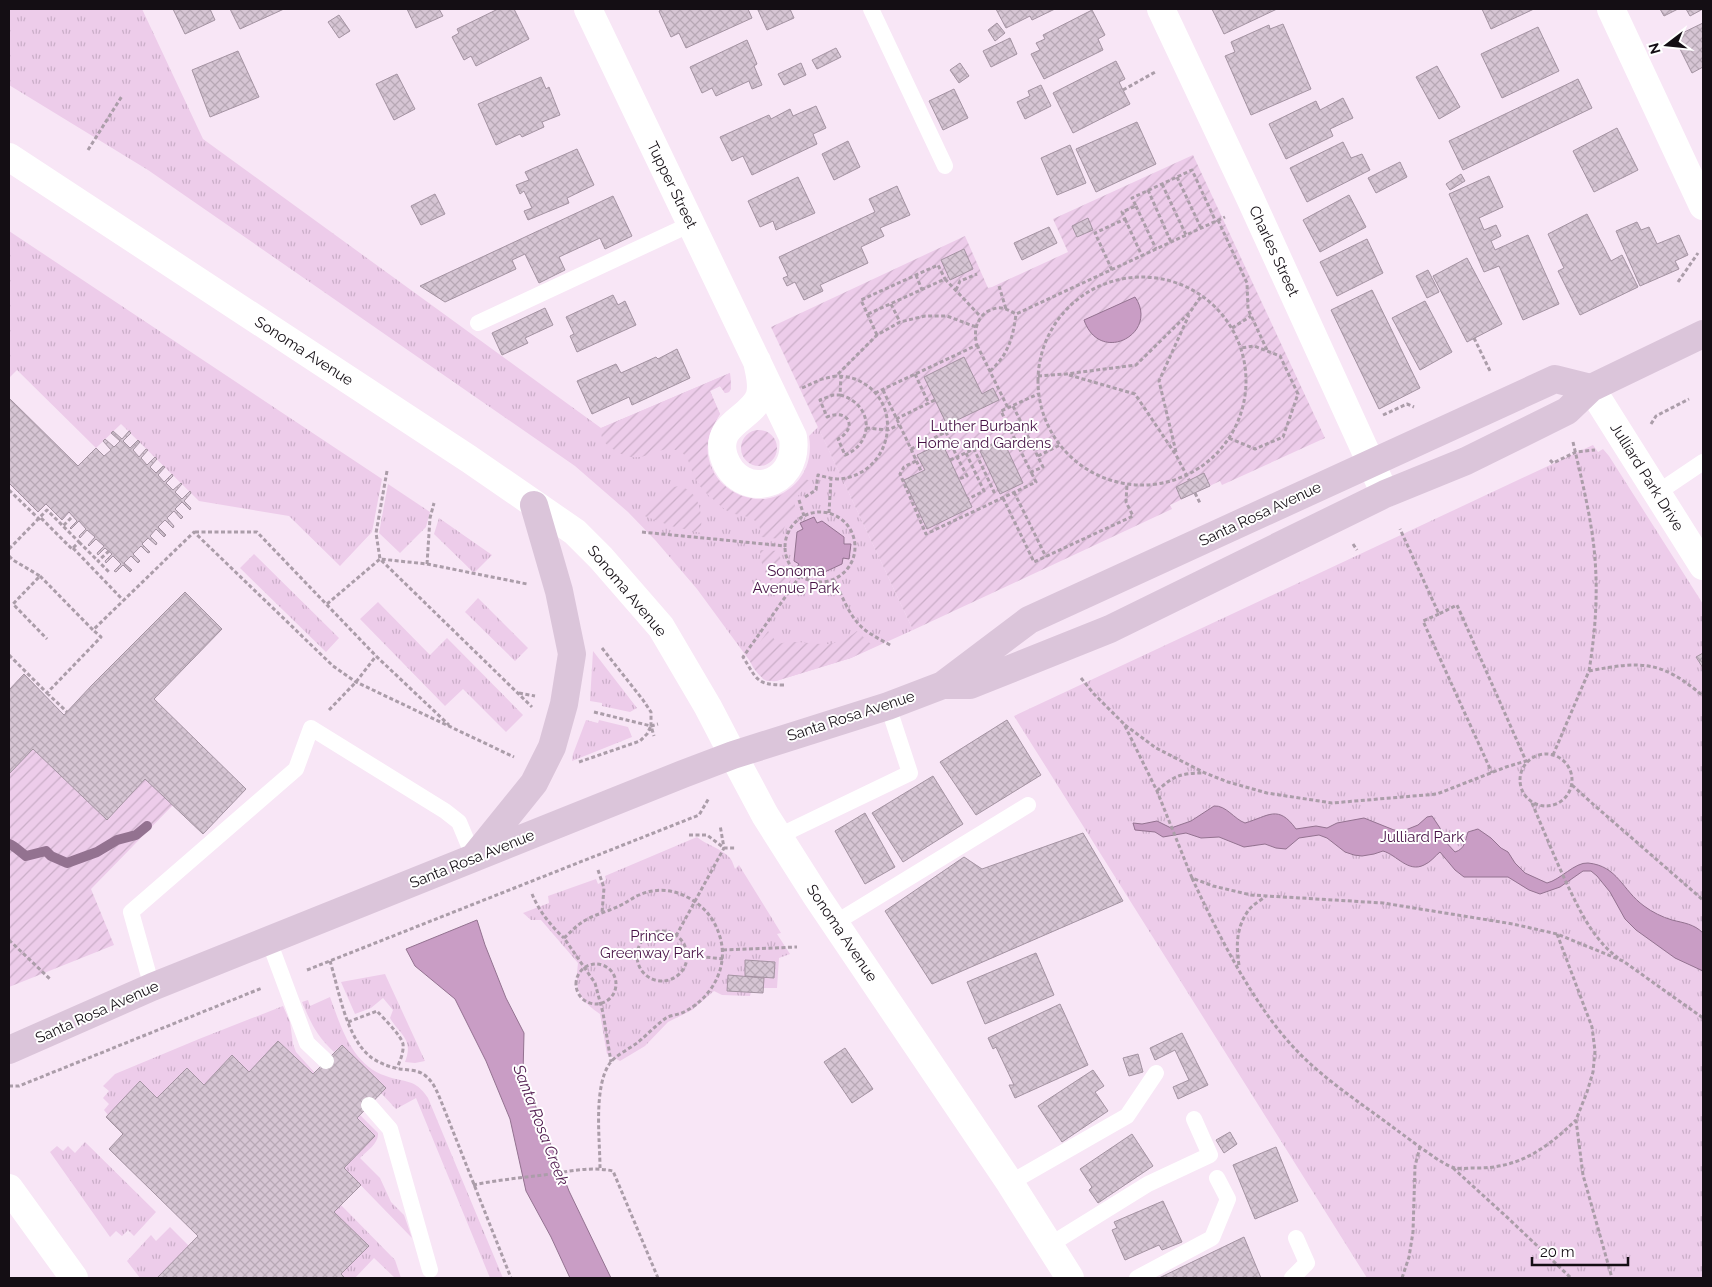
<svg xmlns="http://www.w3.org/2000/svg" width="1712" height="1287" font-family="Raleway,sans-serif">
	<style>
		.grass { fill: url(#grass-tufts) }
		.garden { fill: url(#garden-furrows) }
		.water { fill: #c99dc5; stroke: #937290 }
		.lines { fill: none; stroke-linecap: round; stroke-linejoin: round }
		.stream { stroke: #937290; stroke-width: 10 }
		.building { fill: url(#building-cross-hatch); stroke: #a493a2 }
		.path { stroke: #ab9da9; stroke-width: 3; stroke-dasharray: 4 2.5; stroke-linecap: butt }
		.service { stroke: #fff; stroke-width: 16 }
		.minor { stroke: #fff; stroke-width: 28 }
		.tertiary { stroke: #fff; stroke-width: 28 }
		.secondary { stroke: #dbc5da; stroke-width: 28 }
		.labels { text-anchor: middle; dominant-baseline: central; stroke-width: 4; stroke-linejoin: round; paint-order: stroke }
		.street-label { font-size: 15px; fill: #140e14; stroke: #fff }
		.park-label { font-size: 15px; fill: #471346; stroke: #fff }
		.water-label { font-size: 16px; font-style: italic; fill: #562254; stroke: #fff }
	</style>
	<defs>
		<pattern id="grass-tufts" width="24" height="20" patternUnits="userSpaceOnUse" patternTransform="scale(1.25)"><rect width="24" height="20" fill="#edccea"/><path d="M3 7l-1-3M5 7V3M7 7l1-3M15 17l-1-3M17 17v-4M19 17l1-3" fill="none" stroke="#caaec8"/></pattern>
		<pattern id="garden-furrows" width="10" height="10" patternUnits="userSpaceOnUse" patternTransform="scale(1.25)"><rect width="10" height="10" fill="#edccea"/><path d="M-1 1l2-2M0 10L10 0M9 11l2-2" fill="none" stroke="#caaec8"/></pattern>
		<pattern id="building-cross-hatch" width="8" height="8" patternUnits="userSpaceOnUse" patternTransform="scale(1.25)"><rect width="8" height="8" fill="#d6c5d4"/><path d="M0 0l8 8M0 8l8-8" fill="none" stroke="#b7a8b5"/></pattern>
	</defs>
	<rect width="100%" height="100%" fill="#f8e6f6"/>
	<path class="grass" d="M9,9h133l61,130 398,289 129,-55 1,12 -2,7 -4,1 -5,-7 -10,5 10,23c-11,17 -17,35 -8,54 25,58 108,30 97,-32l9,-9 95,203 -62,28 -75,23h-9l-4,-2 -66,-90 -41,-48 -28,-29 -53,-46 -427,-296 -139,-85z
		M9,231l373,248 -10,53 -32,34 -51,-50 -90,-15 -78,-77 -25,24 -79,-78 -8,8z
		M1593,445l5,7 5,-3 6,7 94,148v674h-336l-353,-562z
		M388,484l42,28 -4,15 -26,26 -21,-20z
		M439,518l53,37 -18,18 -40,-39z
		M254,554l85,84 -13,14 -86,-84z
		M478,598l50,50 -13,13 -50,-49z
		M378,602l52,53 17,-17 76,77 -17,17 -43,-43 -18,17 -85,-87z
		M593,651l44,57 -7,4 -28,-6v-3l-12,-2z
		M586,720l12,3 1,-3 29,7 4,10 -60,24 1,-7z
		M697,837c9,8 24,11 33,21 2,2 4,8 5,11l4,-4 42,68 -4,1 13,20 -11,4 -2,30h-25l-2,8 -28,-1 -8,-4 -22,19 -24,12 -23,24 -25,15 -13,-7 -7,-40c-22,-15 -25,-24 -22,-51l-37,-43h-10l-8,-7 26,-10 -1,-7 48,-17 2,5 8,-4 -1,-4z
		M385,974l40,87 -10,2 -10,-1c9,-23 -5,-27 -15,-44l3,-8 -10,-12 -12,10 -16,6 -14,-32z
		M330,997c11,30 22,68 56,79 19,7 29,2 42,22l75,180h-13l-74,-180 -20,11 -15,-16 4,-5 -43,-43 -8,7c-18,-17 -22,-27 -32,-50l6,-2 2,6z
		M283,1006l7,16 3,22 3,8 19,21 -2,1 -35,-33 -29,31 -17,-17 -28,30 -17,-17 -30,30 -17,-16 -32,33 -4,-5 5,-6 -6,-6 6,-7 -6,-5 12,-12 84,-35z
		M360,1115l18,18c1,10 -11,18 -18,25l20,20 11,24 13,13 8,23 -68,-70 31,-32 -18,-18z
		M85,1142l71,70 -22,24 -6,-6 -6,6 -6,-5 -6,6 -60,-85 7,-6 6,5 5,-5 7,7z
		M341,1205l54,55 6,18h-6l-21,-20 -19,20h-10l-4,-4 27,-28 -34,-34z
		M170,1227l19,19 -32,32h-17l-13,-17 24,-26 5,6z"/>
	<path class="garden" d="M1193,155l132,283 -103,47 -2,-4 -50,24 2,4 -259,121 -142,-303 194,-91 23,52 4,-1 76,-35 -15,-33z
		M730,373l1,16 -2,3 -4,1 -5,-7 -10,5 10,23c-4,7 -8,13 -11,21 -11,35 22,67 56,64 8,0 18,-4 25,-9 5,-4 8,-9 15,-11l6,2c-6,8 -13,13 -17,21l3,11 -11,10 -6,16 -19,-2c-1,-5 0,-10 -4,-14 -5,-8 -20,-7 -28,-11 -5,-3 -11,-8 -15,-12 -8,-6 -16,-15 -20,-24 -4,-8 -5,-21 -15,-25 -21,-10 -36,20 -66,-2 -10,-7 -12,-9 -12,-21z
		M741 448a18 18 0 1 1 36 0a18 18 0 1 1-36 0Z
		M679,486c22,5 23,29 22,47l-30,-7 -29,-11c10,-13 20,-27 37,-29z
		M760,550l19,1 2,11 11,16 -11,15c-12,-12 -21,-26 -21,-43z
		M768,631l10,13c29,-8 50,12 79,-13l17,16 -23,11 -75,23c-13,2 -22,-10 -27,-22l1,-3z
		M33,749l74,71 38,-41 28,26 -82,84 23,56 -105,42v-213z"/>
	<path class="water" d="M1135,297c25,36 -35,69 -51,23z
		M814,517l3,6 5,-2 22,16v7h7l-2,15 -6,-1 -1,6 -26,12 -5,-3 -4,5 -12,-8 4,-6 -5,-3 3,-29 6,-3 -3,-6z
		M1214,806c12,-1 20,13 31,17 24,-7 33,-19 51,6l20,-3 11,2 10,-5 27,-5 30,12 9,1 15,-6 9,-8 5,-1 8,12 3,11 12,13c10,-3 10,-11 13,-20l10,-3 13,9 10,10 7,4 7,11 10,10 22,10c13,-3 28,-21 41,-20 30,3 34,27 56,43 8,6 18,11 28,14 12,3 22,4 31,13v38l-28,-13 -39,-28 -11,-11 -15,-27 -13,-16 -6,-5h-8l-23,16 -20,7 -11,-4 -21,-13h-44l-9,-7 -15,-18c-5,4 -9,10 -16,13 -16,8 -27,-10 -41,-14l-9,3 -12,2 -8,-1 -9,-3 -18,-14 -8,-3 -20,3 -13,11 -10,-1 -11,-4 -21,3 -25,-10 -18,1 -15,-5 -23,4 -8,-5 -20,-2 -2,-7 9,1 15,-3 14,7 20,-7z
		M477,920l8,25 21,53 18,35 -1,41 46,117 42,87h-41l-19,-41 -25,-46 -16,-72 -24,-58 -31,-62 -40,-33 -9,-17z"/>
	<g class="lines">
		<path class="stream" d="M9,844c6,2 11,8 17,12l20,-5 5,5 16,7 30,-11 20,-12 19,-5 11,-9"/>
	</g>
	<path class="building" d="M173,9h37l5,11 -30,14z
		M230,9h54l-44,20z
		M407,9h32l4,7 -27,12z
		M498,9h16l15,30 -53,27 -5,-10 -7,4 -12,-23 7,-4 -2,-4z
		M663,9h85l4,9 -66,30 -7,-15 -8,4 -12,-26z
		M760,9h30l4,9 -27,12 -9,-20z
		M996,9h59l-23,11 -2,-4 -24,12z
		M1212,9h65l-53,25z
		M1482,9h52l-43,20z
		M1660,9h18l-14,7z
		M1686,9h17l-13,7z
		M1092,10l13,25 -7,4 5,11 -59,29 -13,-25 9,-4 -4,-7 9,-4 -2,-4z
		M339,15l11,16 -11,7 -11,-16z
		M997,23l8,10 -10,8 -7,-11z
		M1703,23v44l-11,6 -18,-36z
		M1283,24l28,65 -60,26 -26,-59 10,-4 -4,-10 38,-17 1,4z
		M1538,27l21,44 -57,27 -21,-44z
		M1010,38l7,16 -26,13 -8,-16z
		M747,40l10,24 -3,2 8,19 -10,4 -3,-8 -33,15 -4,-8 -10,5 -12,-26z
		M836,48l5,9 -24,12 -5,-9z
		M238,51l21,46 -49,20 -18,-47z
		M1116,61l9,18 -6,3 11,22 -57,29 -20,-40z
		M801,63l5,12 -22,10 -6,-11z
		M960,63l9,13 -10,7 -9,-13z
		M1437,66l23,41 -21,12 -23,-42z
		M397,74l18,35 -21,11 -18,-36z
		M541,77l5,12 3,-2 11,28 -18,7 2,5 -22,10 -2,-3 -24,11 -18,-41z
		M1578,79l14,29 -129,62 -14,-29z
		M1041,85l10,21 -26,13 -8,-17 13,-6 -2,-5z
		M954,89l14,29 -25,12 -14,-29z
		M1343,98l10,20 -23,11 3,7 -47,23 -17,-35 47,-23 4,9z
		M816,106l10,22 -13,6 4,10 -65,31 -9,-19 -11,5 -12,-24 49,-22 2,4 19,-10 3,7z
		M1137,122l19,42 -60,28 -20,-43z
		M1617,128l21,42 -44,22 -21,-41z
		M848,141l12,26 -26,13 -12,-26z
		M1343,142l8,16 11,-4 8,16 -63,32 -17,-34z
		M1070,145l16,38 -29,12 -16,-37z
		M577,149l17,36 -27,13 2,5 -41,17 -4,-9 8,-3 -8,-17 -4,3 -4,-9 13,-5 -4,-8z
		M1400,162l7,15 -31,16 -8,-15z
		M1461,174l4,7 -15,9 -4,-6z
		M1489,176l14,31 -24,11 5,12 12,-5 5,11 -10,5 4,9 33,-15 31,69 -36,16 -24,-54 -15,6 -35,-78z
		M798,177l17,36 -39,17 -3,-9 -13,6 -12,-26z
		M897,186l13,29 -30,13 4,8 -23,11 7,16 -48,22 3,6 -19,9 -9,-18 -8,4 -4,-8 5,-2 -9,-19 96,-45 -6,-13z
		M435,194l10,20 -24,11 -10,-19z
		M1349,195l17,32 -46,25 -17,-32z
		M613,196l19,40 -27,13 -5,-11 -41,19 6,13 -26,13 -14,-29 -13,6 4,9 -71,33 -25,-16z
		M1587,214l24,47 11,-6 16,32 -58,28 -22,-44 6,-3 -16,-34z
		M1088,218l5,12 -16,7 -5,-11z
		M1637,222l4,8 8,-3 8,17 22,-9 9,20 -13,6 4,8 -39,17 -24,-55z
		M1049,227l8,16 -35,17 -8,-17z
		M1367,239l16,34 -46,23 -17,-34z
		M964,249l9,20 -23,11 -9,-20z
		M1467,258l35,66 -35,18 -34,-66z
		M1428,270l11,22 -12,6 -11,-22z
		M1372,290l48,98 -41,21 -48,-99z
		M613,295l5,10 7,-4 11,24 -59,27 -7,-16 4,-2 -8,-17z
		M1425,301l27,51 -32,18 -28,-52z
		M545,308l8,17 -28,13 3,5 -26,12 -10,-22z
		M677,349l13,29 -58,27 -3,-8 -37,17 -15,-33 39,-17 5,9 35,-16 2,2z
		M964,357l18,37 11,-6 6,12 -52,25 -23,-48z
		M9,398l69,68 18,-18 8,8 7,-6 -8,-9 2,-2 9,8 6,-6 -9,-8 2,-2 9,8 7,-8 2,2 -8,8 7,7 8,-8 2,2 -7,8 6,7 7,-8 2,1 -7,8 6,7 8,-8 2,2 -7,8 6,6 7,-7 2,1 -7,8 6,7 8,-8 1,2 -7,7 7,7 8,-7 1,1 -7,8 7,7 8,-8 1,2 -7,8 7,7 -1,2 -8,-8 -7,7 8,8 -2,2 -7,-8 -7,7 7,8 -1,2 -8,-8 -7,7 8,8 -2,2 -8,-8 -6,7 7,7 -1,2 -8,-7 -6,6 8,8 -2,1 -7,-7 -8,8 7,7 -2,2 -7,-7 -7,7 8,7 -2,2 -7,-7 -7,7 -2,-1 7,-7 -8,-8 -7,7 -1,-2 7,-7 -7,-6 -7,7 -1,-2 7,-7 -8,-7 -7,7 -1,-1 7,-8 -8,-7 -7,8 -1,-2 7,-7 -7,-8 -8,8 -1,-1 7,-7 -8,-9 -7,8 -16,-16 -8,8 -29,-29z
		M1003,440l20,43 -23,11 -20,-43z
		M942,443l30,64 -45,22 -23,-49 21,-10 -8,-15z
		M1204,473l6,13 -29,13 -5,-12z
		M185,592l37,37 -68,70 92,90 -43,45 -58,-55 -38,41 -74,-71 -24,25v-84l15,-16 40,41 28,-30z
		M1703,653v15l-7,-11z
		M1007,720l34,55 -65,40 -36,-53z
		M933,776l30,48 -60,38 -31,-49z
		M865,813l30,54 -30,17 -30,-53z
		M1083,833l40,68 -191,83 -47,-73 79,-54 18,12z
		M1036,953l18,42 -69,29 -18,-42z
		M745,960l30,2 -1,16 -29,-2z
		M728,975l36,3 -1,15 -36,-2z
		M1060,1004l28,61 -73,33 -6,-13h5l-18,-38 -3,2 -5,-11z
		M1182,1033l26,52 -30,14 -5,-12 16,-7 -14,-30 -20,10 -5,-12z
		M278,1041l35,33 29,-29 44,43 -29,30 18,18 -31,32 17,17 -27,27 35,34 -28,28 4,4h-188l41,-42 -89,-87 14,-15 -17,-17 34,-36 17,17 30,-30 17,17 28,-30 17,17z
		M845,1048l28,41 -21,14 -28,-41z
		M1138,1054l5,18 -14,4 -6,-18z
		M1093,1070l11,16 -9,6 13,19 -46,31 -24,-36z
		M1230,1132l7,12 -13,9 -8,-13z
		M1132,1134l21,32 -55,37 -9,-13 3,-3 -12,-18z
		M1276,1147l22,54 -43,18 -22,-54z
		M1163,1201l19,41 -20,8 -3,-5 -34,15 -13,-30 5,-2 -3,-6z
		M1244,1237l17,41h-102z"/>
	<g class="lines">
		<path class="path" d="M1123,90l34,-19
			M88,150l34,-54
			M1177,177l24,51
			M1162,184l24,51
			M1148,190l23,52
			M1136,206l20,43
			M1125,219l17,37
			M1218,220l29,63 1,26 19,41
			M1112,270l-17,-37 30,-14 -3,-7 14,-6 -4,-8 60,-28 24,52
			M916,275l6,15
			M1038 381a104 104 0 1 1 208 0a104 104 0 1 1-208 0Z
			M1678,282l20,-29
			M999,286l7,23
			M956,290l4,-9 17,-7
			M891,304l9,18
			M868,314l77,-35 36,38
			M1232,328l19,-12
			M877,335l-16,-35 77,-35 7,14
			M1474,338l17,35
			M977,345l31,63
			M990,371c18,-16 23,-33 26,-57
			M915,374l14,30
			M1069,375l66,19 41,61 13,25
			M1038,376l28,-2 70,-9 54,-53 12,-17
			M802,388l20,-9 14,-3 41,-41 23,-13 25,-6h22l29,11
			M883,390l28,59 35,-17 11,25 17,-8 20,43 4,-2
			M875,393l102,-48c-5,-16 2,-34 20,-37 7,-1 13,3 19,6l209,-97
			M840,395c32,8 36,47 5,60l-7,-16c20,-11 11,-31 -11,-22l-7,-17 13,-5h7l1,-19
			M1013,406l30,61 -12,5 -30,-61 37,-17
			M1383,415l24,-11 7,3
			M896,419l39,-19
			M1651,424l5,-8 33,-17
			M866,428l22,2 11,-5
			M1229,438l26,11 28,-12 15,-43 -18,-38 -26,-10 -13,2
			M1573,442c9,39 19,78 22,117 3,38 0,75 -6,112
			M911,449l10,22
			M974,449l16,-7 2,3
			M1176,452l-17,-71 30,-66
			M966,453l18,38 -16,8
			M1038,456l22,-11
			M950,460l7,-3 10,19 -8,3
			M1550,460l3,3 23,-11 19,-2
			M916,461l-12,6 -4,7 26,60 110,-52 -5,-10
			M387,471l-11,62 4,26 47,5 100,20
			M9,490l30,29 1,-2 32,32 7,-7 -16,-16
			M1014,492l32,65
			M1195,493l5,10
			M805,497l11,-7 2,-15c7,2 15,4 22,4 54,-6 66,-80 15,-100 -6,-2 -13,-3 -19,-3
			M1003,498l31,64 99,-46 -7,-14 1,-18
			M799,500l5,16
			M785 547a35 35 0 1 1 70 0a35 35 0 1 1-70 0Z
			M829,513l2,-35
			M195,532h62l119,124 73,69
			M642,532l143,14
			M79,542l19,19
			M1353,544l4,6
			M73,548l50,52
			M9,549l38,-39 16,16 10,-10
			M109,551l-11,10 12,12
			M9,556l4,4 27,16 -27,28 34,35
			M427,564l3,-46 4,-15
			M40,576l53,54 101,-98 139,134 23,16 158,75
			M834,580c9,17 15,37 31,50 8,6 18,11 27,16
			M327,604l53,-45 152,148
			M1439,614l-16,7 69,152
			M602,648l41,52 8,12v14l3,10
			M9,655l38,38 54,-56 -8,-7
			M1081,678l13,16 30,30 33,67 35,87 21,8 38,9 132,8 130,21 44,10 66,27 80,57
			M784,685c-28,0 -27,-6 -41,-28l57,-81
			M47,693l20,19
			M519,693l16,3
			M329,710l27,-28 20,-26
			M594,712l57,14 7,-2
			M1125,725l31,23 49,25 23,9 39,11 65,10 105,-9 69,-27 20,-6 -69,-156 -18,9 -39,-85
			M1520 780a26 26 0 1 1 52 0a26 26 0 1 1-52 0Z
			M1553,755l36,-84c52,-10 72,-11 114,25
			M579,762l61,-21 7,-7 4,-8
			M1572,785l22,20 109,95
			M1157,791c16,-15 24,-18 46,-18
			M1532,803c11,26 22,53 34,79 14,29 26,56 52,76
			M689,835h18l17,13h12
			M598,870l6,18 -2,25
			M1192,878c27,58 63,131 108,176 29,29 65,52 98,77 10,7 47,36 57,37 6,1 13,0 19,0 44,1 72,-19 102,-48
			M532,894c7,17 19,32 32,44
			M637 956a25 25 0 1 1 50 0a25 25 0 1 1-50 0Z
			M1557,934l35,93 3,24 -2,21 -6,20 -11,28 7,55 29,103
			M676,936l48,-88 -4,-23
			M9,940l42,40
			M723,950l74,-3
			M687,955l36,4
			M330,961c9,29 16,78 42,97 9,6 18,9 28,11 7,1 17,1 23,5 11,7 15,20 20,32l68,172
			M576 984a20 20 0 1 1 40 0a20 20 0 1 1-40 0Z
			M1239,965c-3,-19 -3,-37 9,-54 4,-6 12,-10 18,-15
			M307,970l392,-155 10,-17
			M348,1022l29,-11c7,8 24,24 26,33 1,8 -3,17 -6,24
			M9,1086h10l243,-98
			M600,1168c0,-28 -7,-81 10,-105 6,-8 19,-14 27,-20 10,-8 19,-18 29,-25 5,-3 12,-3 18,-6 28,-14 45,-45 36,-75 -5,-18 -17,-32 -33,-40 -15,-8 -32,-9 -48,-2 -7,3 -13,8 -20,11 -12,6 -27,9 -38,17 -6,4 -11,10 -17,15l31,45 8,30 8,49
			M1453,1168l56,51 62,59
			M473,1185c24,-5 47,-7 70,-10 24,-3 47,-9 70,-4l45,107
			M1402,1278l7,-21 4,-25 2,-66 5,-19"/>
		<path class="service" d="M871,9l74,157
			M478,323l213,-99
			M1657,493l46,-31
			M779,836l131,-63 -22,-67
			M835,923l193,-118
			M269,941l38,102 19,18
			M152,987l-21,-75 165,-143 15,-41 134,83 14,11 15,36
			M369,1105l21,24 40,141
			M1010,1183l117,-67 29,-43
			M1048,1246l100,-62 62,-29 -16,-36
			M1137,1278l75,-40 16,-39 -11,-21
			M1292,1278l15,-15 -11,-25"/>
		<path class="minor" d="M588,9l205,428c7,52 -54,64 -69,20 -11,-34 29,-38 36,-62 3,-12 -1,-23 -3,-34
			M1161,9l89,189 135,296
			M1611,9l92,197
			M1591,388l112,178
			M733,755l32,60 52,82 193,286 60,95
			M9,1188l65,90"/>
		<path class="tertiary" d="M9,157l460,302 106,73 26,26 60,69 47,80 25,48"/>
		<path class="secondary" d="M943,685h27l140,-56 275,-135 81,-33 101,-50 24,-23 112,-54
			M475,856l59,-73 18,-36 12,-43 8,-50 -13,-63 -25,-86
			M9,1050l143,-63 531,-213 50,-19 155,-49 55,-21 86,-65 526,-241 36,9"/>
	</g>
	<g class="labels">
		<g class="street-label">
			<text transform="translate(672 185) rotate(64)">Tupper Street</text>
			<text transform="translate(1274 251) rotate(65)">Charles Street</text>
			<text transform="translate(304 351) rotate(33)">Sonoma Avenue</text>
			<text transform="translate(1647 477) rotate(58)">Julliard Park Drive</text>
			<text transform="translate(1260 514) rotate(-25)">Santa Rosa Avenue</text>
			<text transform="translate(627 591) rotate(50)">Sonoma Avenue</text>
			<text transform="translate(851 716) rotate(-18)">Santa Rosa Avenue</text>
			<text transform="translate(472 859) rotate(-22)">Santa Rosa Avenue</text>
			<text transform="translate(842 933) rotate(56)">Sonoma Avenue</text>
			<text transform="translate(97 1012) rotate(-24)">Santa Rosa Avenue</text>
		</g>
		<g class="park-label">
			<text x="984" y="426">Luther Burbank<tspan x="984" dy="17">Home and Gardens</tspan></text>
			<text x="796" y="571">Sonoma<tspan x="796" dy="17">Avenue Park</tspan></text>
			<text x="1422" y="837">Julliard Park</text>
			<text x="652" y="936">Prince<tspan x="652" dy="17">Greenway Park</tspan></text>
		</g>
		<g class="water-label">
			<text transform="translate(541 1125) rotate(69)">Santa Rosa Creek</text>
		</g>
	</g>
	<rect width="1712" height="1287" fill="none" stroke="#140e14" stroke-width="20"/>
	<g transform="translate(1667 45) rotate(254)" stroke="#ffffff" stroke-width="4" paint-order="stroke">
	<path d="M0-4L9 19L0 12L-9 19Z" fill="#140e14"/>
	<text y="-8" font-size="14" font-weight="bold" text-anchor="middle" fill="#140e14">N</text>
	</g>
	<path d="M1532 1257v8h96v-8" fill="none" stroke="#140e14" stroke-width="2.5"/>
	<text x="1540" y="1257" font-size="15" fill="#140e14" stroke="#ffffff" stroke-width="4" paint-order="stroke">20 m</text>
</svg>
